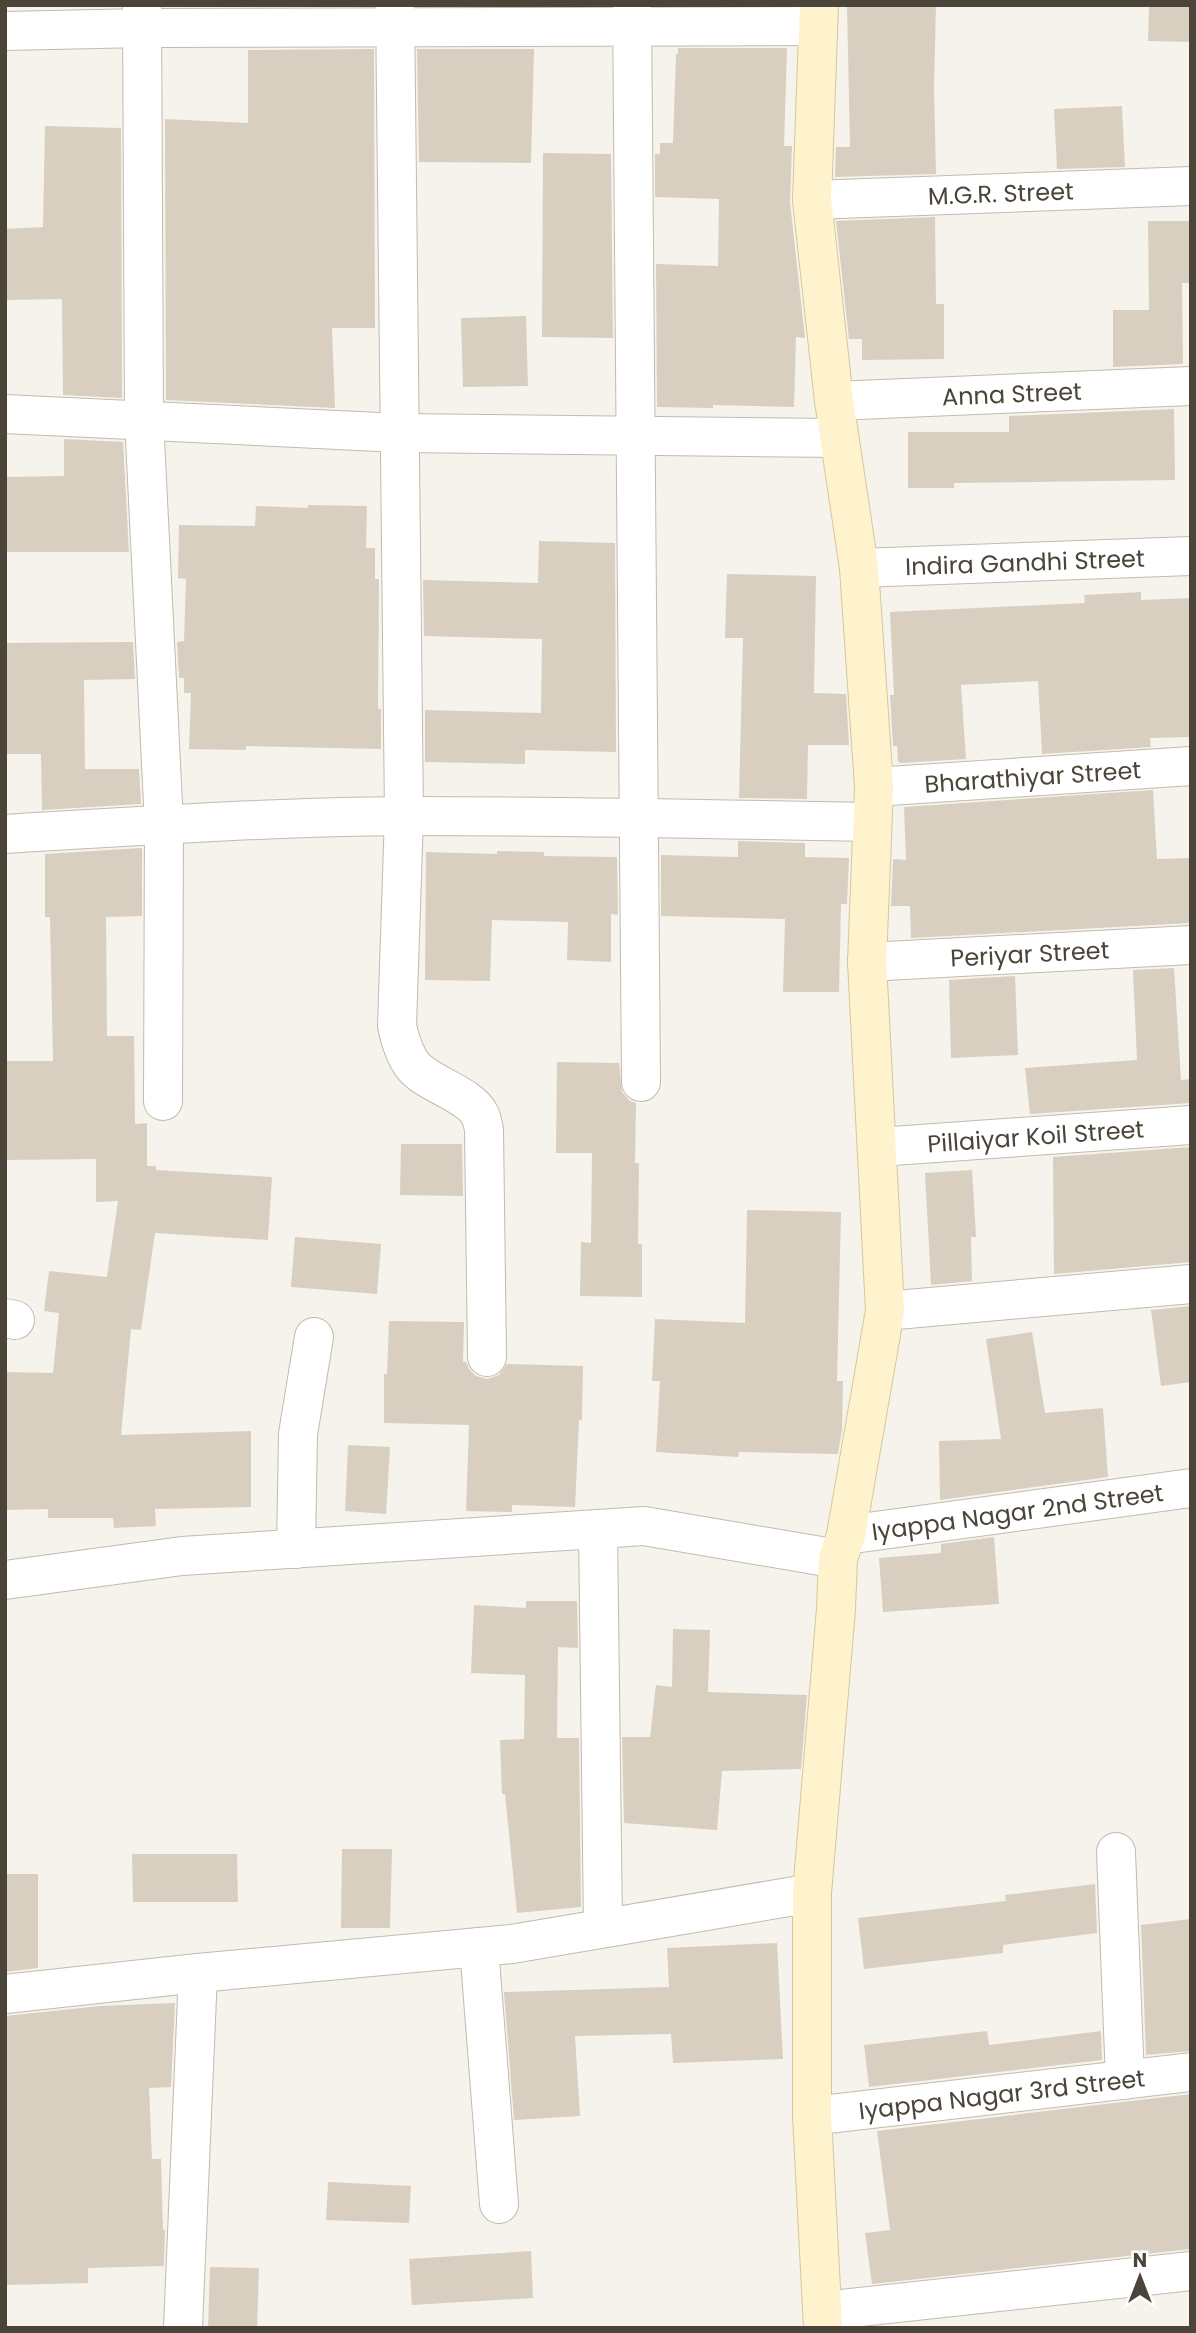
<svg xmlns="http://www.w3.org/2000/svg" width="1196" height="2333" font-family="Poppins,sans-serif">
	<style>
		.building { fill: #d8cfc1 }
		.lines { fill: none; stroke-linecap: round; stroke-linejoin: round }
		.street-casing { stroke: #c2bbae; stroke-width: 40 }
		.secondary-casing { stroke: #d6c79b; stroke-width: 40 }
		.street { stroke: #fff; stroke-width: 38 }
		.secondary { stroke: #fff3cd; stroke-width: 38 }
		.labels { text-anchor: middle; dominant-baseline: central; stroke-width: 7; stroke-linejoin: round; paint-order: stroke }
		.street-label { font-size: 24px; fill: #4b4439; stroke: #fff }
	</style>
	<rect width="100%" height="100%" fill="#f6f3ec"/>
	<path class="building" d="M847,5h89l-2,83 2,86 -101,3 1,-30h14z
		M1149,5h42v37l-43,-1z
		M678,48h109l-3,98h8l-2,56 15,136 -9,-1 -2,70 -81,-2v3l-56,-1 -1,-143 62,2 1,-67 -64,-2v-43h5v-11h13l3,-89h2z
		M374,49l1,279h-43l3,80 -169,-8 -1,-281 83,4v-73z
		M417,49h117l-3,114 -112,-1z
		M1122,106l3,61 -68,2 -3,-60z
		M45,126l76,2 1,270 -59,-3 -1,-96 -57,1v-71l38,-2z
		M543,153l68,1 2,184 -71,-1z
		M935,217l1,87h8v55l-82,1v-21h-13l-13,-118z
		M1148,221h43v62h-9l1,81 -70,3v-57h36z
		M526,316l2,70 -65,1 -2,-69z
		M1174,409l1,71 -221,3v5h-46v-56h101v-16z
		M64,439l59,3 6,110h-124v-75l59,-1z
		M308,505l59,1 -1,42h9v31h4l-1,130h3v40l-135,-3v4l-57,-1 2,-56h-7v-15h-5l-2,-36 7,-1 2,-62 -8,-1 1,-53 76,1 1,-20 52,2z
		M539,541l76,2 1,209 -91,-2v14l-100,-2v-52l116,3 1,-74 -118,-3 -1,-56 115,3z
		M727,574l89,2 -2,117 32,1 3,51h-41l-1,54 -68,-1 4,-160h-18z
		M1141,592v8l50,-2v139l-41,1 1,9 -109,7 -4,-73 -77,4 5,74 -65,4 -3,-1 -1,-16h-4l-3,-51h4l-4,-83 195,-9 -1,-8z
		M133,642l2,37 -51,1 1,89h54l2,35 -99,6 -1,-56h-36v-111z
		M1153,790l4,69 34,-1v65l-280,15 -1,-32h-19l2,-47 13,1 -2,-53z
		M738,841l67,2v14l44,1 -2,46h-6l-2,88h-56l2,-73 -124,-3v-61l77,2z
		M142,848v68l-36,1 1,119h27l1,88 12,-1v43h9v4l116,7 -4,63 -113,-7 -14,97 -10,-1 -10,106 130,-4v76l-96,2 1,17 -42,2 -1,-10h-65v-9l-43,1v-138l48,1 6,-60 -15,-2 5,-40 58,6 11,-76 -22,1v-43l-91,1v-99h48l-3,-144h-5v-63z
		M497,851l47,1v4l73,1 1,58 -7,-1v48l-44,-2 1,-38 -76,-2 -2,61 -65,-1 1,-128 71,2z
		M1174,968l7,112 10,-1v24l-161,11 -5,-46 112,-8 -4,-90z
		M1015,976l3,79 -67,3 -2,-78z
		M557,1062l62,1 3,29 8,9 6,2 -1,60h4l-1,81h4v53l-62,-1 1,-54 10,1 1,-90h-36z
		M401,1144h61l1,52 -63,-1z
		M1191,1147v115l-137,12 -1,-117z
		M972,1170l4,67h-5l1,44 -41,4 -6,-112z
		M747,1210l94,2 -4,169h6l-1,49 -4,24 -99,-2 -1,5 -82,-5 4,-71h-8l3,-62 90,4z
		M295,1237l86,7 -4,50 -86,-7z
		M1191,1306v76l-30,4 -10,-76z
		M389,1321l75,1 -1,40h3l3,7 7,7 11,3 12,-4 8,-11 76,2 -1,54h-3l-4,87 -63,-2v7l-46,-1 3,-86 -85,-2v-49h3z
		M1032,1332l13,81 58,-5 5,69 -168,23 -1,-59 62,-2 -15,-100z
		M348,1445l42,2 -4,67 -41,-3z
		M994,1537l5,67 -116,8 -4,-54 62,-5v-9z
		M526,1601h51l1,47 -20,-1 -1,91h22l2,169 -64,6 -12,-119h-3l-2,-54 24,-1 1,-64 -54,-2 3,-68 52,3z
		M673,1629l37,1 -2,62 99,3 -6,74 -79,2 -5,59 -93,-7 -2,-86h28l6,-52 16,2z
		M342,1849h50l-2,79h-49z
		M132,1854h105l1,48h-105z
		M5,1874h33v94l-33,4z
		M1095,1884l2,49 -94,12v8l-139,16 -6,-51 148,-17 -1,-6z
		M1191,1919v132l-45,4 -5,-130z
		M777,1943l6,116 -110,4 -2,-29 -96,2 5,80 -66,4 -10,-128 165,-5 -2,-39z
		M175,2003l-4,84 -22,1 3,71h9l2,71h2l-1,36 -76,2v15l-83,2v-269l95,-10z
		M987,2031l2,14 112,-14 1,29 -233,27 -5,-42z
		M1191,2094v155l-319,35 -7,-51 25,-3 -13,-99z
		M328,2182l83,4 -2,37 -83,-3z
		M531,2251l2,47 -121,7 -3,-46z
		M210,2267l49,1 -2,60h-49z"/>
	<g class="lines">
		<g class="street-casing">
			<g id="street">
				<path d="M142,5l2,414 20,405 -1,277"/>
				<path d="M395,5l9,811 -7,210c3,14 7,28 16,40 16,19 57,28 67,49 2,4 3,10 4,15l3,227"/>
				<path d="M632,5l9,1077"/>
				<path d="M5,31l138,-3 675,-2"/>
				<path id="s1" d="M812,200l379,-14"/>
				<path id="s2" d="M834,401l357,-15"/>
				<path d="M5,414l395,19 438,5"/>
				<path id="s3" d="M859,568l332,-12"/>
				<path id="s4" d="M874,787l317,-21"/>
				<path d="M5,834c134,-8 268,-17 402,-18 155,0 310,3 465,6"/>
				<path id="s5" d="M867,962l324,-17"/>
				<path id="s6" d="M878,1147l313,-22"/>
				<path d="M885,1311l306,-27"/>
				<path d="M5,1318l10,2"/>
				<path d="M598,1529l5,399"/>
				<path id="s7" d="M846,1535l345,-47"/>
				<path d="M296,1549l2,-115 16,-97"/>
				<path d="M5,1580l177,-24 462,-30 194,33"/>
				<path d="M1116,1852l9,228"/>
				<path d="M479,1947l20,257"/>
				<path d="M5,1994l193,-21 314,-29 300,-51"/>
				<path id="s8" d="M812,2116l379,-44"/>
				<path d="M823,2311l368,-40"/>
				<path d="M183,2328l15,-355"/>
			</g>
		</g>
		<g class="secondary-casing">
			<path id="secondary" d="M819,5l-7,195 22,201 25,167 15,219 -7,175 18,349 -39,224 -8,24 -2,50 -24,284v223l11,212"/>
		</g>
		<use href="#street" class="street"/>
		<use href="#secondary" class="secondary"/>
	</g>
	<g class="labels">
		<g class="street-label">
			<text stroke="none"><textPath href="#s1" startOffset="189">M.G.R. Street</textPath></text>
			<text stroke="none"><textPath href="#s2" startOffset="178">Anna Street</textPath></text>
			<text stroke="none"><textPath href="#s3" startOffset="166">Indira Gandhi Street</textPath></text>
			<text stroke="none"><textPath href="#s4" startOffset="159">Bharathiyar Street</textPath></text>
			<text stroke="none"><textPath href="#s5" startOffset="163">Periyar Street</textPath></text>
			<text stroke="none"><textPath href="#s6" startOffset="158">Pillaiyar Koil Street</textPath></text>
			<text stroke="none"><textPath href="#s7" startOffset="173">Iyappa Nagar 2nd Street</textPath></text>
			<text stroke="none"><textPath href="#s8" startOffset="191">Iyappa Nagar 3rd Street</textPath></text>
		</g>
	</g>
	<rect width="1196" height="2333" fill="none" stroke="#4b4439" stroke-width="14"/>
	<g transform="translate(1140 2277)" stroke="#ffffff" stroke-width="5" paint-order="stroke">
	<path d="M0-5L12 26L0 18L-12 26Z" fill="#4b4439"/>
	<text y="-10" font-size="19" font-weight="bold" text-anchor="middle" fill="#4b4439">N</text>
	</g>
</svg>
